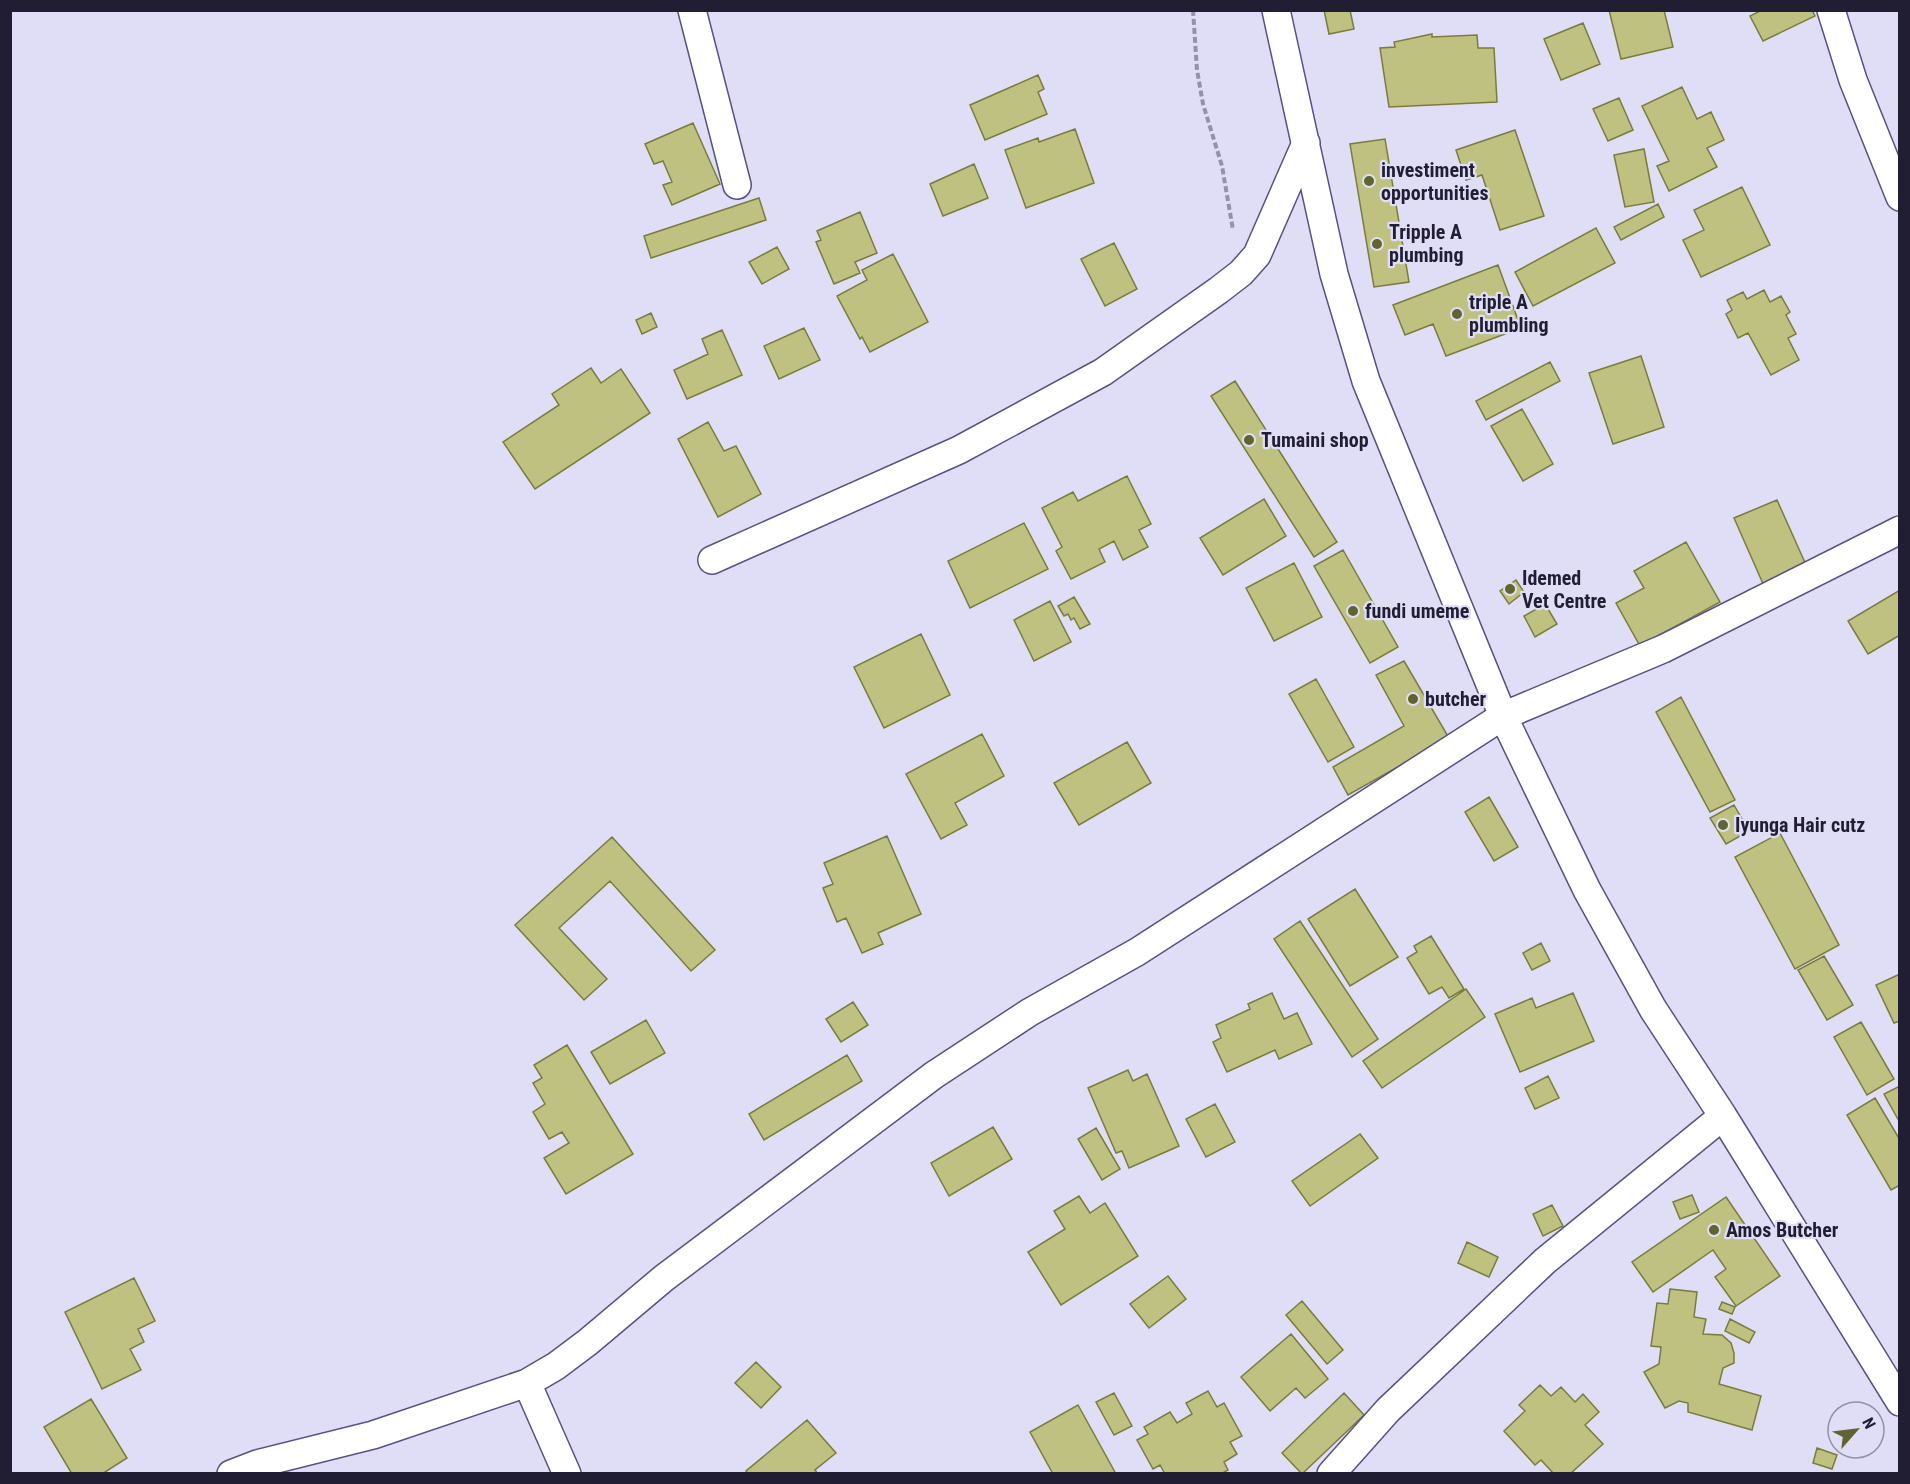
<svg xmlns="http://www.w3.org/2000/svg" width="1910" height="1484" font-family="'Roboto Condensed',sans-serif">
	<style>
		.building { fill: #bec180; stroke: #7a7c3d; stroke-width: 1.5 }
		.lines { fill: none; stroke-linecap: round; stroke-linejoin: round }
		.street-casing { stroke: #595084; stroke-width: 30 }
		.path { stroke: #9492a9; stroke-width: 4; stroke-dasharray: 6 3; stroke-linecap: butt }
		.street { stroke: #fff; stroke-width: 27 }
		.poi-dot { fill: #616330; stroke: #e0def7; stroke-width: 2 }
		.labels { text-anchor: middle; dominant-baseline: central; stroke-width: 4.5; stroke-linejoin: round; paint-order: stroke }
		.poi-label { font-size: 20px; font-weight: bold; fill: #211d33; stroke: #e0def7; text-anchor: start }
	</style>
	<rect width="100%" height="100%" fill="#e0def7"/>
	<path class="building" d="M1324,10h26l4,19 -25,5z
		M1609,10h55l9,37 -52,12z
		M1762,10h50l3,6 -52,25 -13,-25z
		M1583,23l17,41 -39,16 -17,-41z
		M1432,34v3l45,-2 1,13h16l3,54 -108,5 -9,-59 15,-1 -1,-5z
		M1038,75l6,14 -6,3 9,22 -62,26 -15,-35z
		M1682,87l15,32 14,-7 13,28 -17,8 10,19 -48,24 -12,-25 12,-5 -27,-55z
		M1619,98l14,32 -25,11 -15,-32z
		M693,123l27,61 -48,21 -9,-20 9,-3 -9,-21 -9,3 -9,-20z
		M1075,129l19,54 -68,25 -21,-58 33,-12 1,4z
		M1515,130l29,86 -44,14 -18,-55 -16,5 -10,-30z
		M1385,139l24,143 -35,5 -24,-143z
		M1644,149l10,53 -29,5 -11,-52z
		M974,164l14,34 -45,18 -13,-32z
		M1742,187l28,58 -69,32 -18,-37 21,-10 -10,-20z
		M759,198l7,22 -115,38 -7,-22z
		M1658,204l6,13 -43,23 -7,-13z
		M860,212l17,41 -22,9 5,11 -26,11 -18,-42 5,-2 -4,-9z
		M1596,228l19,35 -82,43 -18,-34z
		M1114,243l23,46 -32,17 -24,-47z
		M777,247l12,22 -27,15 -13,-22z
		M893,254l35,68 -58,30 -8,-15 -2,2 -23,-43 30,-16 -5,-10z
		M1498,265l23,63 -75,28 -13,-32 -28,11 -12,-30z
		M1764,290l6,12 11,-6 9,16 -4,3 10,19 -8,4 11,22 -28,15 -23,-42 -10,5 -12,-24 6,-4 -5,-10 16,-8 4,7z
		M651,313l6,14 -15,7 -6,-14z
		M804,328l16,32 -41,19 -15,-33z
		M722,330l20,45 -55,24 -13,-29 34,-16 -6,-15z
		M1641,356l23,71 -51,17 -24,-71z
		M1550,362l10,19 -74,39 -10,-19z
		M591,368l10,15 20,-14 29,44 -115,76 -32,-47 56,-37 -7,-11z
		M1235,381l102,161 -23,15 -103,-161z
		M1522,409l31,55 -30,17 -32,-55z
		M708,422l16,29 12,-5 25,48 -43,23 -40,-78z
		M1127,476l24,48 -12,6 9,17 -25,13 -9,-19 -15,8 6,13 -34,17 -15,-28 6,-4 -20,-39 31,-16 5,9z
		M1264,499l22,37 -63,39 -23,-37z
		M1777,500l30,67 -43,19 -30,-68z
		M1024,523l24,46 -78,39 -22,-47z
		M1686,542l34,60 -80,44 -24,-43 28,-15 -10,-17z
		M1343,550l55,97 -28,16 -56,-97z
		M1294,563l28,54 -48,24 -28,-53z
		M1516,580l8,12 -15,12 -9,-13z
		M1900,590v45l-32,19 -20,-33z
		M1074,597l16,27 -10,5 -6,-11 -3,2 -3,-6 -4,2 -6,-10z
		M1050,601l21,41 -37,19 -20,-41z
		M1545,604l12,20 -22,13 -11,-21z
		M921,634l29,61 -66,33 -30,-61z
		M1404,661l45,77 -101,57 -15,-28 71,-41 -28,-51z
		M1316,679l38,68 -26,15 -39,-68z
		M1681,697l54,103 -25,12 -54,-100z
		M982,734l22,42 -49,27 12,22 -26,14 -35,-65z
		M1127,742l24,41 -72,42 -25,-42z
		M1489,797l29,50 -24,14 -29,-49z
		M1734,805l15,26 -23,13 -16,-26z
		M1780,833l59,112 -44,24 -60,-112z
		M887,836l34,78 -43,19 5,11 -21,9 -16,-35 -9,4 -14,-34 10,-4 -9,-21z
		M612,837l103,113 -24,21 -81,-90 -51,47 48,51 -23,21 -69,-75z
		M1355,889l43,68 -48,29 -42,-67z
		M1300,921l78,118 -26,18 -78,-118z
		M1431,936l33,53 -15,9 -7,-11 -13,7 -22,-36 10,-6 -3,-6z
		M1541,943l9,18 -18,9 -9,-17z
		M1824,956l29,49 -26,15 -29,-50z
		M1900,974v47l-6,2 -18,-38z
		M1466,989l19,28 -103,71 -19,-27z
		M1272,993l12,26 13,-6 15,31 -33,15 -4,-9 -48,22 -14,-30 8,-4 -5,-13 34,-16 -2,-5z
		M1573,993l21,48 -74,31 -25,-58 37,-16 4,10z
		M853,1002l15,23 -27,17 -15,-23z
		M646,1020l19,33 -55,31 -19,-32z
		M1861,1022l33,57 -27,16 -33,-58z
		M567,1045l66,109 -67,40 -22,-36 25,-15 -7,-11 -13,7 -16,-27 12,-8 -12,-21 9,-5 -8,-13z
		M847,1055l15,26 -98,59 -15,-26z
		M1128,1070l5,11 14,-7 32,72 -50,22 -7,-17 -6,2 -28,-65z
		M1548,1076l11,22 -24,11 -10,-21z
		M1900,1086v37l-16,-29z
		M1875,1098l25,42v45l-9,5 -44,-75z
		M1215,1104l20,38 -29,15 -20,-38z
		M993,1127l19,32 -63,37 -18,-33z
		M1096,1128l24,41 -18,11 -24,-41z
		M1360,1134l18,24 -68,48 -18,-25z
		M1692,1195l7,17 -19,7 -7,-17z
		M1079,1196l11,17 15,-10 33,53 -77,49 -33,-53 37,-23 -11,-18z
		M1726,1197l54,79 -44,30 -21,-29 11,-8 -13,-19 -60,42 -21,-30z
		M1552,1205l11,21 -20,10 -10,-22z
		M1467,1242l31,15 -9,20 -31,-14z
		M1168,1276l18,23 -37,29 -19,-24z
		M134,1278l21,43 -17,8 6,13 -14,7 11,21 -39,19 -37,-77z
		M1670,1289l27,3 -3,25 12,2 -3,15 19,1 9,8 3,10v10l-11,5 -4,16 42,12 -9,34 -64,-18v-9l-9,-2 -14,7 -21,-36 15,-8 2,-17 -10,-1 6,-43 11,1z
		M1302,1301l41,49 -16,14 -41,-49z
		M1722,1302l13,5 -3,7 -13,-5z
		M1730,1319l25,13 -6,11 -24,-12z
		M1291,1334l37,45 -23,19 -9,-10 -26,23 -29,-34z
		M756,1362l25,25 -20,21 -26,-25z
		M1540,1385l11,11 10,-9 14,15 8,-8 16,18 -14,13 18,19 -33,30h-16l-13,-14 -6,5 -31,-34 21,-20 -6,-6z
		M1208,1391l9,16 7,-4 18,33 -12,6 7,12 -13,8 4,8 -7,4h-56l-5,-9 -7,4 -16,-29 11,-6 -4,-7 26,-15 7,11 15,-9 -6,-11z
		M1114,1393l18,33 -18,9 -18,-33z
		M1344,1393l20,22 -62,59 -20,-21z
		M91,1399l36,59 -25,16h-30l-28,-47z
		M1078,1405l38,69h-63l-23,-42z
		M807,1420l29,33 -21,17 3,4h-70l-2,-3z
		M1817,1448l20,7 -5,14 -19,-6z"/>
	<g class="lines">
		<g class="street-casing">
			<path id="street" d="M692,10l45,175
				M1276,10l58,264 32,107 137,335 84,174 66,119 70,107 177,286
				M1831,10l22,70 47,117
				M712,560l247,-110 144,-78 116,-82 22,-17 16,-18 49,-112
				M527,1383l40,91
				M231,1474l26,-10 116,-29 154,-52 29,-17 32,-24 76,-64 270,-203 96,-63 107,-60 366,-236 160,-67 237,-119
				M1331,1474l57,-64 157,-149 178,-145"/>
		</g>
		<path class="path" d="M1193,10l4,60 6,34 19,62 11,64"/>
		<use href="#street" class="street"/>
	</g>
	<g class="poi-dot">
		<circle cx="1369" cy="181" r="6"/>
		<circle cx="1377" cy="244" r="6"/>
		<circle cx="1457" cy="314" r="6"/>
		<circle cx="1249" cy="440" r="6"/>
		<circle cx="1510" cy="589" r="6"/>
		<circle cx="1353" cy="611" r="6"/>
		<circle cx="1413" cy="699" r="6"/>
		<circle cx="1723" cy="825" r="6"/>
		<circle cx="1714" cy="1230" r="6"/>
	</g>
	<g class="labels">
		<g class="poi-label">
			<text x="1381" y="170">investiment<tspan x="1381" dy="23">opportunities</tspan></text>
			<text x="1389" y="232">Tripple A<tspan x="1389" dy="23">plumbing</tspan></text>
			<text x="1469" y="302">triple A<tspan x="1469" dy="23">plumbling</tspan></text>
			<text x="1261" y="440">Tumaini shop</text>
			<text x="1522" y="578">Idemed<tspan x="1522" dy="23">Vet Centre</tspan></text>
			<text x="1365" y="611">fundi umeme</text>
			<text x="1425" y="699">butcher</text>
			<text x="1735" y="825">Iyunga Hair cutz</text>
			<text x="1726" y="1230">Amos Butcher</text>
		</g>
	</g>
	<rect width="1910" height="1484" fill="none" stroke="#211d33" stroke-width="24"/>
	<g transform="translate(1856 1430) rotate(62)"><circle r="28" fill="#e0def7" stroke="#9491a9" stroke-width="1.5"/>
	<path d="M0-4.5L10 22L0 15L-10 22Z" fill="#616330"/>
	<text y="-9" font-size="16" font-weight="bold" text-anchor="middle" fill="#211d33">N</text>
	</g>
</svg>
